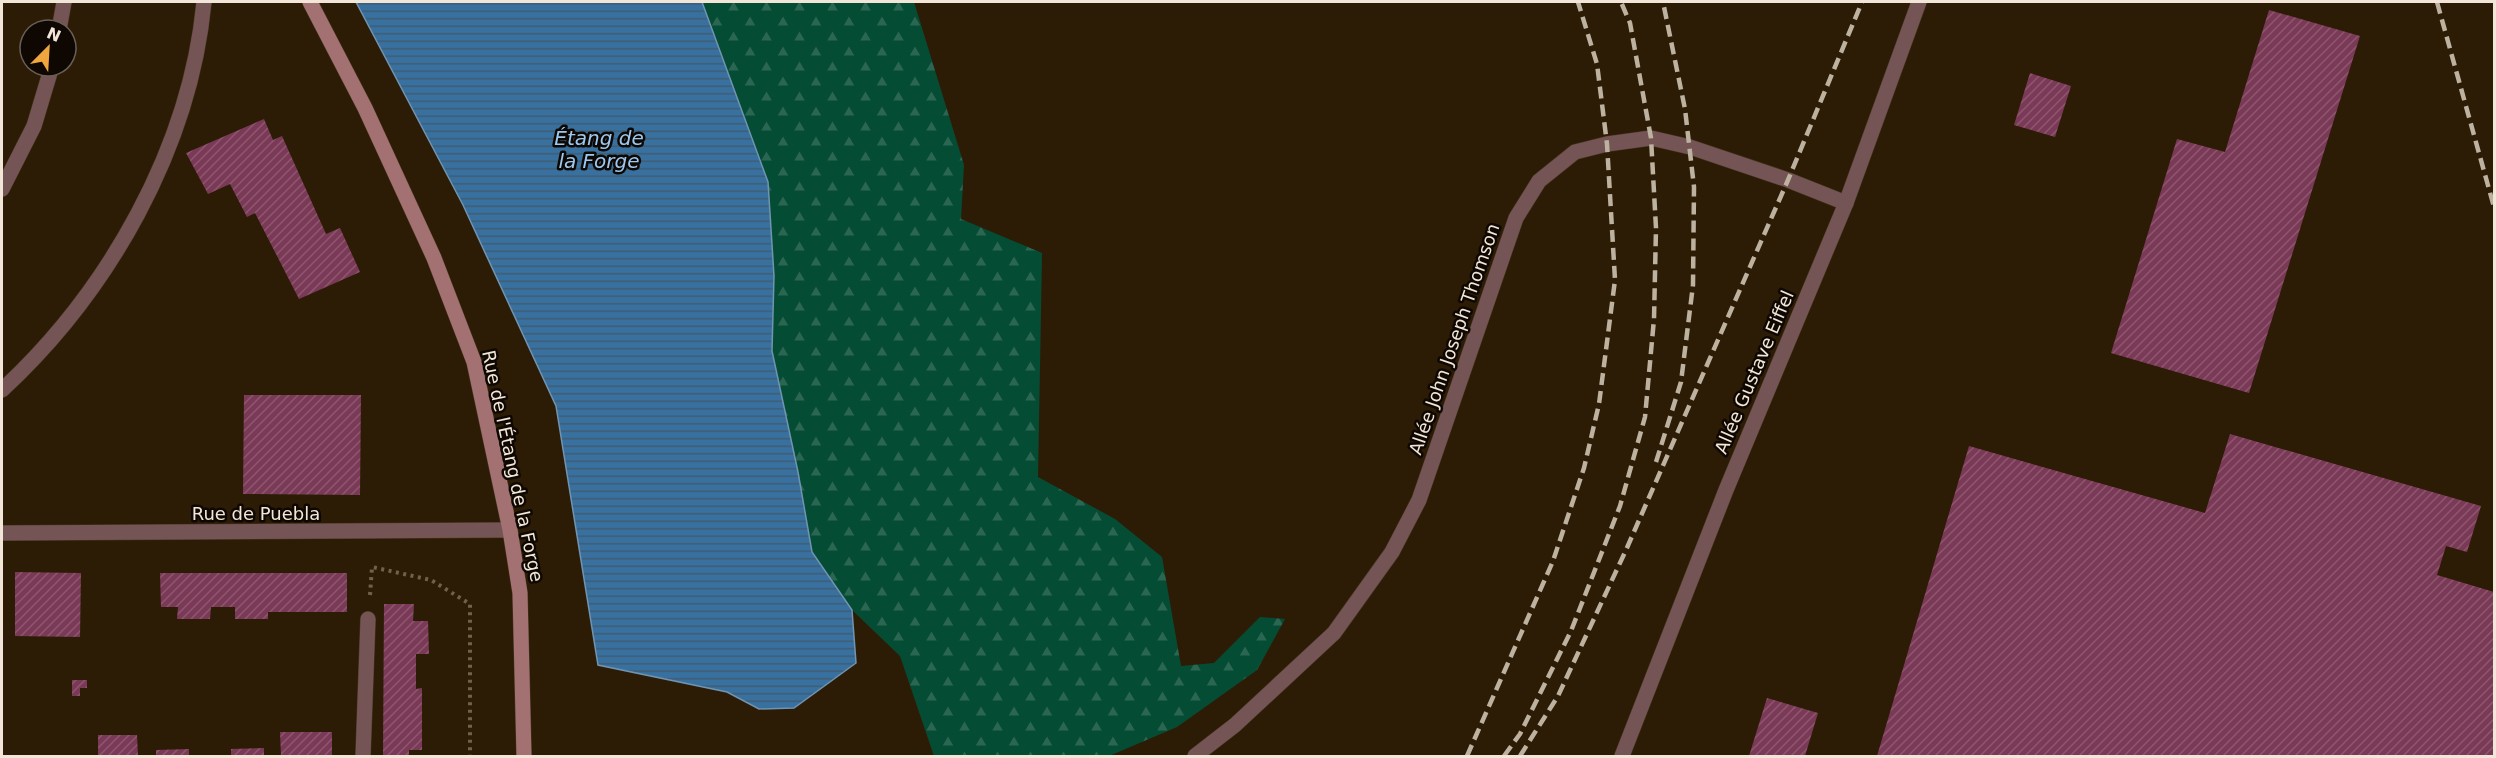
<svg xmlns="http://www.w3.org/2000/svg" width="2496" height="758" font-family="'DejaVu Sans',sans-serif">
	<style>
		.forest { fill: url(#forest-firs) }
		.water { fill: url(#water-rules); stroke: #7094b1; stroke-width: 1.5 }
		.building { fill: url(#building-hatch) }
		.lines { fill: none; stroke-linecap: round; stroke-linejoin: round }
		.lane-casing { stroke: #483823; stroke-width: 16 }
		.street-casing { stroke: #483823; stroke-width: 16 }
		.secondary-casing { stroke: #483823; stroke-width: 16 }
		.path { stroke: #70614e; stroke-width: 4; stroke-dasharray: 3 4.5; stroke-linecap: butt }
		.lane { stroke: #745454; stroke-width: 15 }
		.street { stroke: #745454; stroke-width: 15 }
		.secondary { stroke: #a37171; stroke-width: 15 }
		.rail { stroke: #bdb1a0; stroke-width: 4.5; stroke-dasharray: 12 6; stroke-linecap: butt }
		.labels { text-anchor: middle; dominant-baseline: central; stroke-width: 5; stroke-linejoin: round; paint-order: stroke }
		.street-label { font-size: 18px; fill: #f1e6d8; stroke: #0f0802 }
		.water-label { font-size: 20px; font-style: italic; fill: #9bc9f2; stroke: #0f0802 }
	</style>
	<defs>
		<pattern id="forest-firs" width="22" height="20" patternUnits="userSpaceOnUse" patternTransform="scale(1.5)"><rect width="22" height="20" fill="#054c35"/><path d="M5 1l3.5 6h-7zM16 11l3.5 6h-7z" fill="#2a6652"/></pattern>
		<pattern id="water-rules" width="6" height="5" patternUnits="userSpaceOnUse" patternTransform="scale(1.5)"><rect width="6" height="5" fill="#3871a0"/><path d="M0 2.5h6" fill="none" stroke="#405b70"/></pattern>
		<pattern id="building-hatch" width="6" height="6" patternUnits="userSpaceOnUse" patternTransform="scale(1.5)"><rect width="6" height="6" fill="#7a3a57"/><path d="M-1 1l2-2M0 6l6-6M5 7l2-2" fill="none" stroke="#8d566e"/></pattern>
	</defs>
	<rect width="100%" height="100%" fill="#2d1c05"/>
	<path class="forest" d="M702,2h212l50,163 -3,54 81,34 -4,224 77,42 47,38 19,109 33,-3 46,-46 25,2 -28,51 -80,57 -68,29h-175l-34,-100 -48,-46 -40,-58 -14,-80 -26,-121 2,-75z"/>
	<path class="water" d="M356,2h346l66,180 6,94 -2,75 26,121 14,80 40,58 4,53 -62,45 -35,1 -32,-17 -129,-27 -42,-259 -93,-201z"/>
	<path class="building" d="M2269,10l91,26 -111,357 -138,-40 66,-214 48,13z
		M2030,73l41,13 -16,51 -41,-12z
		M264,119l9,21 9,-4 44,98 14,-6 20,44 -61,27 -44,-86 -8,4 -17,-33 -22,10 -22,-41z
		M244,395h117l-1,100 -117,-1z
		M2230,434l251,72 -14,46 -21,-6 -9,29 57,17v164h-617l92,-310 236,67z
		M15,572l66,1 -1,64 -65,-1z
		M160,573h187v39h-79v7h-33v-12h-24l-1,12h-33l1,-12h-17z
		M384,604h30l-1,17h15l1,33h-13v35l6,-1v62h-13v6h-26z
		M72,680h15v8h-7v8h-8z
		M1767,698l51,15 -13,43h-56z
		M280,732h52v24h-51z
		M98,735h39l1,21h-40z
		M264,748v8h-33v-7z
		M189,749v7h-33v-6z"/>
	<g class="lines">
		<g class="lane-casing">
			<path id="lane" d="M1195,756l40,-31 99,-92 58,-81 27,-52 97,-282 23,-37 36,-29 32,-8 44,-6 39,9 98,33 58,23"/>
		</g>
		<g class="street-casing">
			<path id="street" d="M59,30l5,-28
				M2,189l32,-63 18,-60
				M2,390c107,-99 188,-242 202,-388
				M2,533l508,-3
				M363,756l5,-137
				M1622,756l104,-266 120,-287 73,-201"/>
		</g>
		<g class="secondary-casing">
			<path id="secondary" d="M310,2l55,106 69,150 40,104 36,168 10,63 4,163"/>
		</g>
		<path class="path" d="M370,595l2,-28 59,13 39,24v152"/>
		<use href="#lane" class="lane"/>
		<use href="#street" class="street"/>
		<use href="#secondary" class="secondary"/>
		<path class="rail" d="M2437,2l57,205
			M1656,462l25,-80 12,-97 1,-98 -9,-78 -22,-107
			M1467,756l86,-195 31,-93 15,-64 16,-124 -8,-136 -10,-80 -19,-62
			M1504,756l16,-22 51,-103 49,-125 25,-89 9,-98 2,-91 -5,-90 -21,-115 -9,-21
			M1520,756l38,-60 68,-146 162,-370 74,-178"/>
	</g>
	<g class="labels">
		<g class="street-label">
			<text transform="translate(1454 339) rotate(-71)">Allée John Joseph Thomson</text>
			<text transform="translate(1754 372) rotate(-67)">Allée Gustave Eiffel</text>
			<text transform="translate(513 466) rotate(78)">Rue de l'Étang de la Forge</text>
			<text x="256" y="513">Rue de Puebla</text>
		</g>
		<g class="water-label">
			<text x="599" y="138">Étang de<tspan x="599" dy="23">la Forge</tspan></text>
		</g>
	</g>
	<rect width="2496" height="758" fill="none" stroke="#f1e6d8" stroke-width="6"/>
	<g transform="translate(48 48) rotate(24)"><circle r="28" fill="#0f0802" stroke="#696158" stroke-width="1.5"/>
	<path d="M0-4.5L10 22L0 15L-10 22Z" fill="#f0a63f"/>
	<text y="-9" font-size="16" font-weight="bold" text-anchor="middle" fill="#f1e6d8">N</text>
	</g>
</svg>
